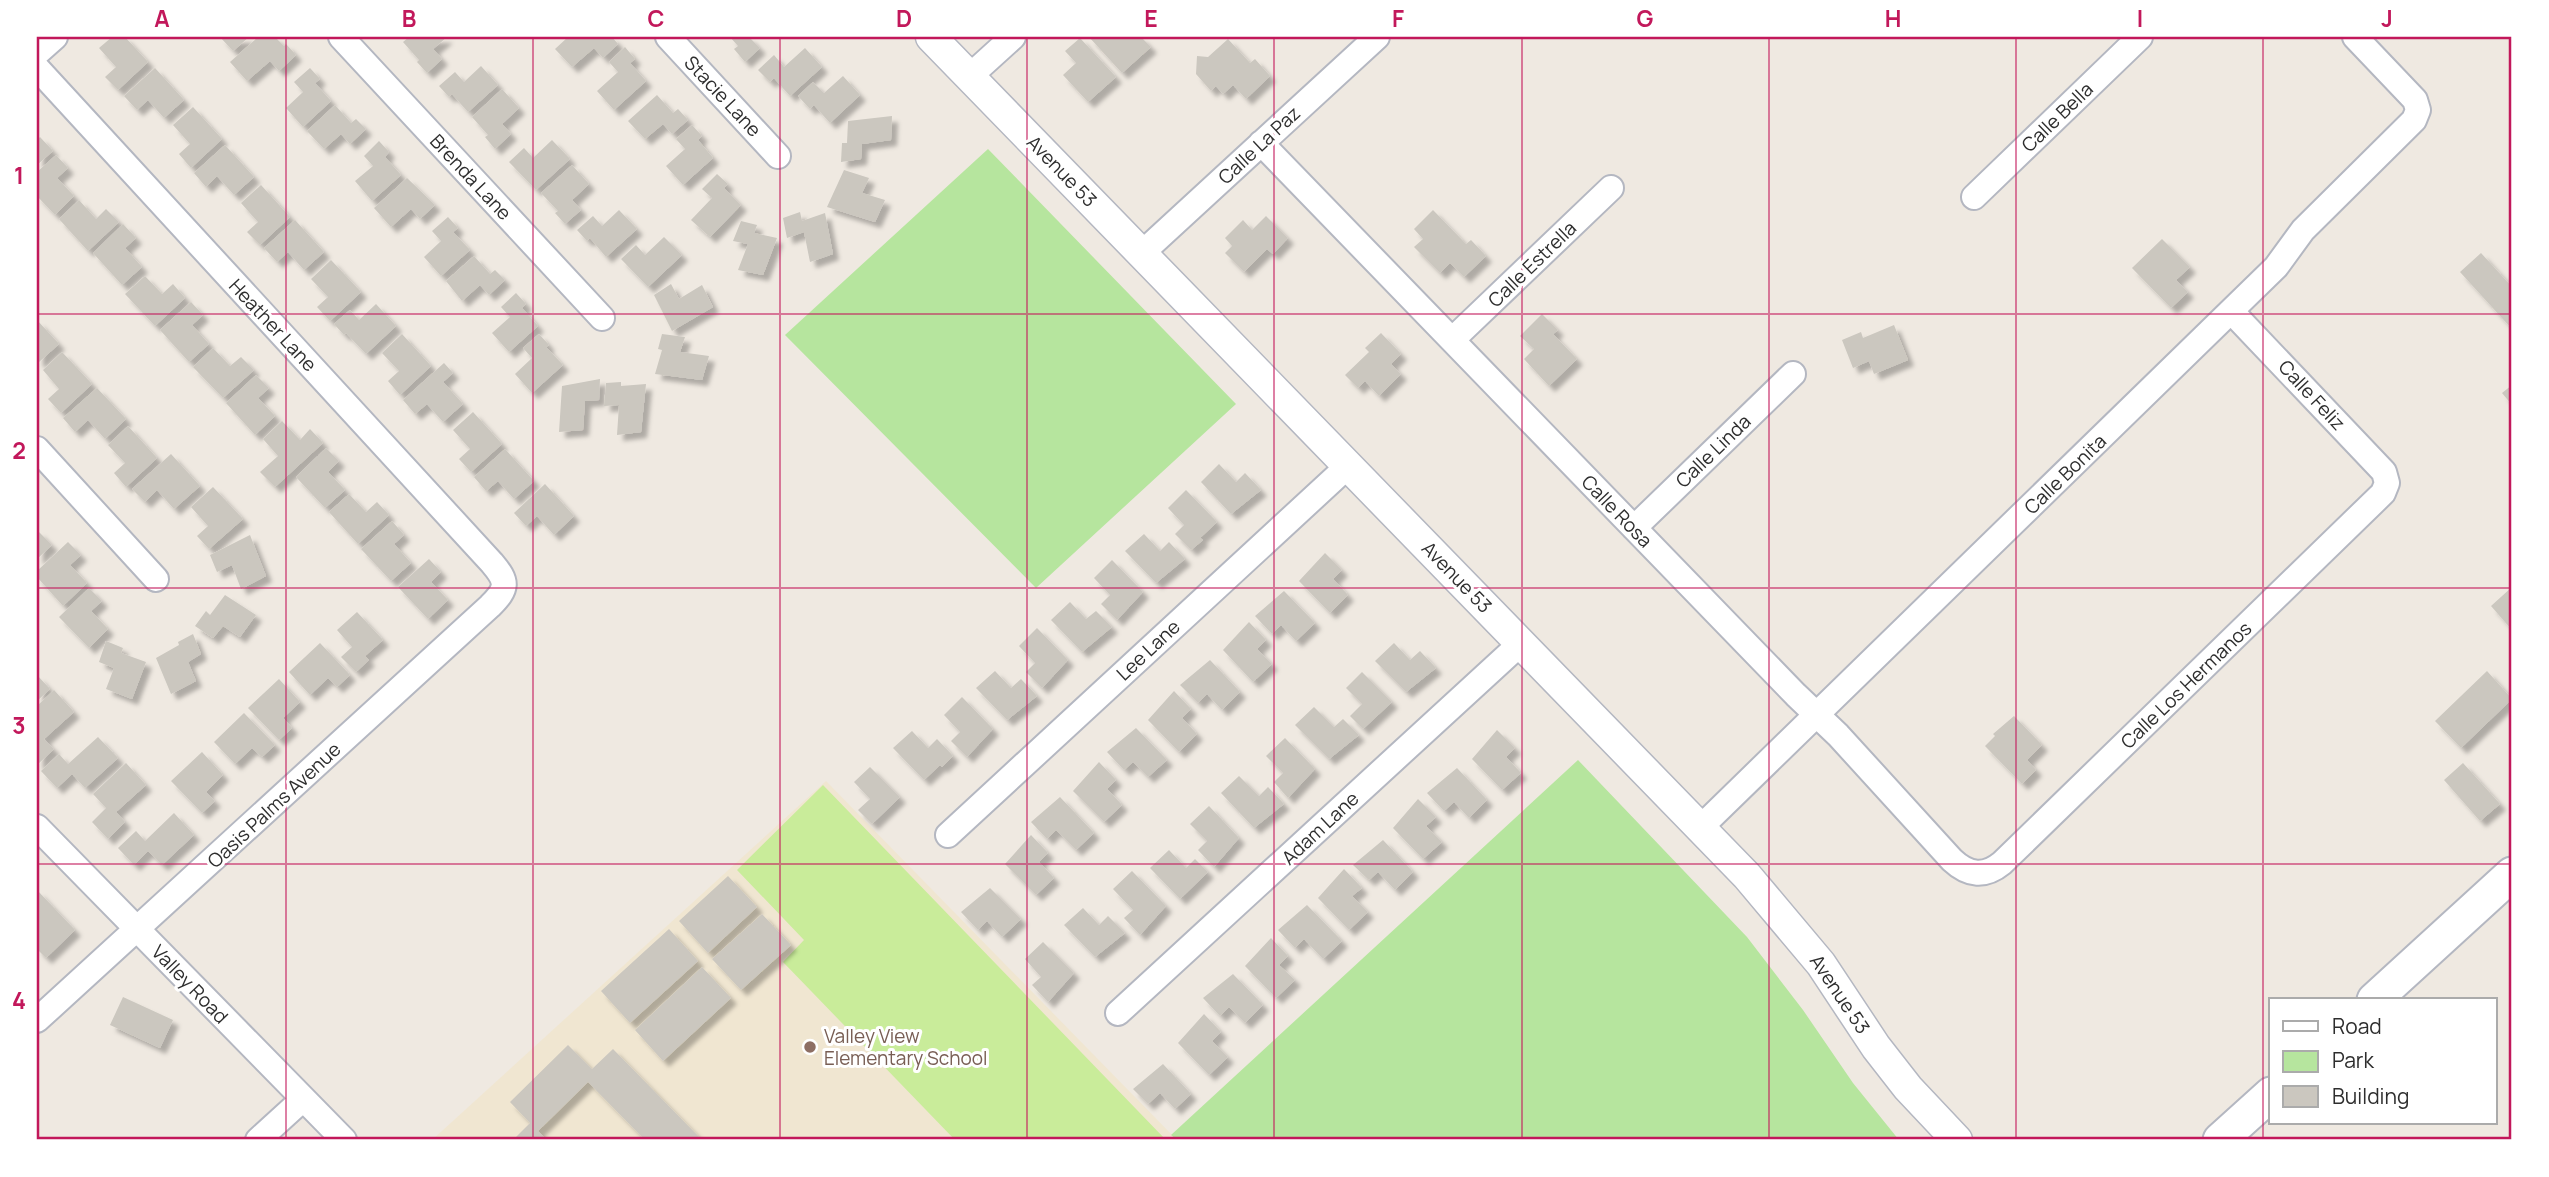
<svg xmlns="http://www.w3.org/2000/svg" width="2549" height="1177" font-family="Manrope,sans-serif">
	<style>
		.education { fill: #f0e6d1 }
		.green { fill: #b6e59e }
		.pitch { fill: #c9ec9a }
		.building { fill: #cbc7bf; filter: url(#shadow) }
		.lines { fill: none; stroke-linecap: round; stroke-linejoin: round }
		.minor-casing { stroke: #b4b7c1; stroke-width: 28 }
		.tertiary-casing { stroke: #b4b7c1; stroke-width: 33 }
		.secondary-casing { stroke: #b4b7c1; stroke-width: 37 }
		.minor { stroke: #fff; stroke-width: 24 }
		.tertiary { stroke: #fff; stroke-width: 30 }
		.secondary { stroke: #fff; stroke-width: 33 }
		.grid { fill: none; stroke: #c2185b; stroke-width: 2; stroke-opacity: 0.55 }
		.education-dot { fill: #8d6e63; stroke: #fff; stroke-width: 2.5 }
		.labels { text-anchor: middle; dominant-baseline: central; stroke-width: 6; stroke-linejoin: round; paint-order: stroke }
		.street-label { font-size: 19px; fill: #2e2e2e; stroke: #fff }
		.education-label { font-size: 19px; fill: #785e54; stroke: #fff; text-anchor: start }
		.neatline { fill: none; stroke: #c2185b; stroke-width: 2.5 }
		.grid-label { font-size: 23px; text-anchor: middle; font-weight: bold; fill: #c2185b }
	</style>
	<defs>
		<filter id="shadow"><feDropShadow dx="6" dy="6" stdDeviation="2" flood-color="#0004"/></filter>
	</defs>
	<rect width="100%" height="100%" fill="#efe9e1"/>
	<path class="education" d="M826,781l351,359h-745z"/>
	<path class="green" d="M988,149l248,255 -200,184 -251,-253z
		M1578,760l169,177 56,73 50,73 46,57h-722l-6,-5z"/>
	<path class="pitch" d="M823,785l343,355h-211l-172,-178 21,-22 -67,-70z"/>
	<path class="building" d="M112,37h13l23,25 -30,28 -13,-13 11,-10 -17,-19z
		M220,37h29l-16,14z
		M258,37h17l9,9 2,-2 10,11 -17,16 -9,-10 -23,20 -17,-19z
		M409,37h38l-14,12 9,10 -15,14 -10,-11 2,-2 -16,-18z
		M568,37h44l6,7 -15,14 -9,-10 -22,19 -17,-18z
		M730,37h19l11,11 -15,14 -11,-13 4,-3z
		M1089,37h52l10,10 -29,26z
		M1080,38l36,39 -28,25 -25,-27 13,-12 -11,-12z
		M1228,39l22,24 5,-4 15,17 -24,23 -13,-14 -10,9 -7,-8 -5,5 -15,-17 1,-18 11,1z
		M625,47l10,12 -5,4 16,18 -32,29 -17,-19 21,-19 -9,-10z
		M805,48l17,19 -32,29 -16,-18 -4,4 -12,-12 16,-15 10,12z
		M481,66l17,19 -30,27 -16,-18 -3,3 -10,-11 16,-14 9,10z
		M155,68l29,32 -20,18 -16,-18 -11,10 -13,-14z
		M310,68l10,11 -5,4 16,18 -28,26 -17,-19 17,-16 -9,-10z
		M843,76l17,19 -30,28 -16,-18 -4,4 -12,-13 15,-14 11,11z
		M502,89l17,19 -17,16 9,10 -16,15 -10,-12 3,-2 -16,-18z
		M657,95l16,18 5,-4 10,11 -16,14 -9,-10 -18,15 -17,-18z
		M335,105l16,18 5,-4 10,10 -16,15 -9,-10 -17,15 -17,-18z
		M193,107l29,32 -31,29 -12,-14 11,-10 -17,-19z
		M892,116l-1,24 -29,4 -1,15 -20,3 1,-19h5l1,-22z
		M692,125l10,11 -4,4 15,18 -30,27 -17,-19 19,-17 -9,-10z
		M40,137l13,14 -16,14v-25z
		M552,140l18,19 -34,31 -27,-28 15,-14 9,10z
		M379,141l10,11 -4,5 16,18 -29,26 -17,-20 18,-15 -9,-10z
		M225,145l29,32 -20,18 -17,-19 -11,11 -12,-14z
		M56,155l12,13 -11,10 17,18 -19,19 -18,-19v-24z
		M572,165l17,19 -17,16 9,10 -16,14 -10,-11 3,-2 -17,-18z
		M844,170l25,8 -7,15 23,7 -10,22 -48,-15z
		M717,174l11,10 -4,4 17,17 -31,32 -19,-17 21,-22 -10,-9z
		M407,178l28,27 -15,14 -9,-10 -20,18 -17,-19z
		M261,185l29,32 -30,28 -13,-13 11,-10 -17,-19z
		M79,200l17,19 10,-10 13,13 -31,29 -29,-32z
		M619,210l18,19 -31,28 -16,-19 -3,3 -10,-11 16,-14 9,10z
		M1433,210l33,34 5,-4 15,16 -22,21 -14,-14 -10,10 -26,-26 9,-8 -9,-10z
		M800,212l2,9 23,-8 8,41 -23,8 -6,-30 -17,6 -4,-20z
		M1266,216l22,22 -15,16 -6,-5 -23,23 -19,-19 7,-7 -7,-8 18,-18 9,10z
		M448,217l10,11 -5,4 17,18 -29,26 -17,-19 17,-16 -9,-10z
		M295,220l29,32 -20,18 -16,-18 -11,10 -13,-14z
		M741,221l16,4 -3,8 23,5 -14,37 -25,-5 10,-26 -15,-3z
		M123,224l13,14 -11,10 17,19 -20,18 -29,-32z
		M664,237l18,18 -34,32 -27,-28 15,-14 9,10z
		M2162,239l28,28 -14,13 12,12 -17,16 -39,-40z
		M2481,253l31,34v42l-52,-57z
		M474,256l16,18 5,-4 10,10 -16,15 -9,-10 -18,16 -16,-20z
		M331,260l30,32 -31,29 -13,-14 11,-10 -17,-18z
		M145,276l17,18 11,-10 12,14 -30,28 -30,-32z
		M671,284l8,15 23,-14 11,22 -41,24 -18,-36z
		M516,293l10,11 -4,4 16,18 -29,26 -17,-19 18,-16 -9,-10z
		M191,302l12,13 -11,10 17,19 -20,18 -29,-32z
		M376,304l20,22 -30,28 -20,-21 -2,2 -10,-11 16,-14 9,10z
		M1542,314l16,16 -5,4 24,25 -28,27 -25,-27 10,-10 -14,-13z
		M37,320l22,24 -20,18 -2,-2z
		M1894,325l14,35 -34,14 -5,-13 -16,7 -11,-28 19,-8 2,6z
		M1381,333l20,21 -10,10 10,10 -22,22 -14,-15 -7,7 -13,-13 24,-23 -4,-4z
		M402,334l29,32 -31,29 -12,-14 11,-10 -17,-18z
		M539,334l10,11 -3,2 17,18 -31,28 -17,-19 17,-16 -9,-10z
		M662,334l23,3 -5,15 29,4 -7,24 -47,-6 7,-24 -4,-1z
		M213,348l17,18 11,-9 13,13 -31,28 -30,-31z
		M62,352l30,32 -31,29 -13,-14 11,-10 -16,-19z
		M444,363l9,10 -10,9 20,22 -20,18 -16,-18 -12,10 -12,-14z
		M256,375l13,13 -11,10 17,18 -20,19 -29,-32z
		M600,379l-1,21 -14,1 -2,29 -24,2 3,-46z
		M621,382v4l25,-2 -5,48 -24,3 2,-30 -15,1 2,-23z
		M2512,385v20l-10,-12z
		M97,388l29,31 -21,20 -17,-19 -13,12 -12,-14z
		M473,412l29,32 -31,28 -12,-13 11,-10 -17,-19z
		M282,421l18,19 10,-11 13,14 -48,44 -15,-15 18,-16 -15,-17z
		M128,426l29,32 -31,29 -12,-14 11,-10 -17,-18z
		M326,448l13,13 -11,11 17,18 -20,18 -29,-31z
		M505,449l29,32 -20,18 -16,-18 -12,10 -12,-14z
		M171,454l29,32 -26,23 -17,-19 -12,12 -13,-13z
		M1219,464l17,18 9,-9 16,17 -30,24 -30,-32z
		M545,484l29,32 -20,19 -17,-19 -11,10 -12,-13z
		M213,487l30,32 -34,30 -12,-13 11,-10 -17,-19z
		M1186,490l31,32 -17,16 3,2 -12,10 -16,-16 9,-9 -16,-17z
		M349,494l17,18 11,-10 12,13 -31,29 -29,-32z
		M392,521l12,14 -10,9 17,19 -20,18 -30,-32z
		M37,530l15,15 -15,14z
		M1144,534l16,17 9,-9 16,17 -29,24 -31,-32z
		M250,535l16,41 -25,13 -9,-24 -15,7 -7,-17z
		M68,542l13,13 -11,10 17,18 -24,23 -26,-29v-6z
		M1325,553l17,17 -9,9 15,16 -18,18 -31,-32z
		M429,559l12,13 -10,10 17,18 -20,19 -30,-32z
		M1112,560l31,32 -26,28 -16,-16 9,-9 -16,-17z
		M2512,587v43l-21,-24z
		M89,588l13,13 -11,10 17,18 -19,19 -30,-31z
		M1284,591l31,32 -19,18 -15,-16 -9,9 -17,-18z
		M225,595l31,20 -16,22 -17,-11 -10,12 -18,-12 11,-15 4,4z
		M1070,602l16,17 10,-8 16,16 -30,25 -31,-32z
		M357,612l26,28 -18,16 4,4 -13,12 -15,-15 11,-10 -15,-17z
		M1249,622l17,18 -9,9 15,15 -19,18 -30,-32z
		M1037,628l31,32 -26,28 -16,-16 9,-9 -16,-17z
		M193,634l8,20 -13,8 8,19 -25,13 -15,-36 23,-13 -1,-3z
		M106,641l17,7 -2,5 25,9 -14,37 -26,-10 8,-21 -15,-6z
		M320,643l30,32 -13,12 -9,-9 -18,17 -21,-23z
		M1394,643l16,17 10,-9 16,17 -30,24 -31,-31z
		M1210,660l30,32 -18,18 -15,-16 -9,9 -18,-18z
		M995,671l16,17 10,-9 16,17 -30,24 -31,-32z
		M2487,671l25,28 -51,49 -26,-27z
		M1362,672l30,30 -29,27 -13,-13 12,-12 -16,-16z
		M37,675l13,14 -13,12z
		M279,679l21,23 -17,16 9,10 -13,12 -31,-32z
		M54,690l20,22 -30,27 10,10 -17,16v-59z
		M1174,691l17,18 -9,9 15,16 -18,18 -31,-32z
		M962,697l31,32 -26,28 -16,-16 9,-9 -16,-17z
		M1314,707l20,20 9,-8 16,16 -30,24 -34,-34z
		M244,713l31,32 -13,12 -10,-9 -17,16 -21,-22z
		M2014,716l28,29 -15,15 9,10 -14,14 -37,-38 10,-10 -2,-2z
		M1136,728l31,32 -19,17 -15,-15 -9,8 -17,-18z
		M1497,730l18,18 -9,9 15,16 -19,17 -30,-31z
		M912,731l16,17 9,-9 16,17 -11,11 -2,-2 -16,15 -31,-32z
		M98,737l20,21 -33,30 -13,-14 -15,14 -16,-17 18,-17 9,10z
		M1285,738l30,31 -27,29 -14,-16 9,-9 -17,-17z
		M202,752l21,23 -17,17 9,9 -13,12 -31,-32z
		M1099,762l17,18 -9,9 15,16 -18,17 -31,-31z
		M126,763l20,22 -30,27 9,10 -17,17 -16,-17 14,-14 -13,-14z
		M2463,763l37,41 -20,17 -36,-41z
		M870,767l30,30 -28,27 -14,-14 12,-11 -16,-17z
		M1457,768l30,32 -18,18 -15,-16 -10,9 -17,-18z
		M1239,776l20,20 9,-9 16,17 -30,24 -33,-35z
		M1060,797l34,36 -18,17 -20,-20 -9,9 -16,-17z
		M1418,799l18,18 -10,9 16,16 -19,17 -30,-31z
		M1209,806l30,32 -25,29 -16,-17 9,-9 -17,-17z
		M174,813l20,22 -32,30 -14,-14 -14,14 -16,-17 18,-17 9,10z
		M1031,835l17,18 -9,9 15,16 -18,17 -31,-31z
		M1383,840l30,32 -18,18 -17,-18 -9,8 -16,-15z
		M1169,850l17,18 9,-9 13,13 -28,27 -30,-31z
		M1344,869l18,19 -10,8 16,16 -19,18 -31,-32z
		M1132,871l34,35 -26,29 -16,-17 9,-8 -20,-21z
		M728,876l29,31 -49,46 -29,-32z
		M990,888l31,31 -19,18 -15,-16 -9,9 -17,-18z
		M37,890l38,40 -29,28 -9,-9z
		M1307,905l35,36 -19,18 -19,-20 -9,9 -17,-18z
		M1083,908l16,17 9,-9 17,17 -30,24 -31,-32z
		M762,914l29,31 -50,45 -29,-31z
		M669,929l29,32 -68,62 -29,-32z
		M1271,938l17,18 -9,9 16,15 -19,18 -31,-32z
		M1043,942l31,31 -26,29 -16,-17 9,-8 -16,-18z
		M702,967l29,31 -68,63 -28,-31z
		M1233,974l30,31 -18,18 -16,-16 -9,9 -17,-18z
		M123,997l50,23 -13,28 -50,-23z
		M1204,1014l17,18 -9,9 16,16 -19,18 -31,-32z
		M568,1045l24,24 21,-20 89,91h-57l-57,-58 -50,49 9,9h-34l17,-17 -20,-21z
		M1163,1064l28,30 -16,15 -15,-16 -12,11 -15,-15z"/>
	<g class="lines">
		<g class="minor-casing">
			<path id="minor" d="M341,37l261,281
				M668,37l110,119
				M37,53l18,-16
				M37,68l455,495c16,19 16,25 -2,43l-453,414
				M970,76l43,-39
				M1261,143l535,552 42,40 114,125c17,16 33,17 50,3l381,-370 4,-10 -3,-11 -153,-161
				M1974,197l166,-160
				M1142,253l235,-216
				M1452,340l159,-152
				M37,449l119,130
				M1634,528l159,-154
				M37,827l307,313
				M1700,828l576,-561 27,-37 111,-110 4,-10 -3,-10 -60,-63
				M948,835l401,-370
				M1118,1013l403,-370
				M258,1140l45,-41"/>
		</g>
		<g class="tertiary-casing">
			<path id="tertiary" d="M931,37l816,839 74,88 55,83 32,41 49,52"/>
		</g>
		<g class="secondary-casing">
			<path id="secondary" d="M2374,1000l138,-126
				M2220,1140l51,-46"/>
		</g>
		<use href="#minor" class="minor"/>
		<use href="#tertiary" class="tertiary"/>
		<use href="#secondary" class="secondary"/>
	</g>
	<path class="grid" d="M286,37v1103M533,37v1103M780,37v1103M1027,37v1103M1274,37v1103M1522,37v1103M1769,37v1103M2016,37v1103M2263,37v1103M37,314h2475M37,588h2475M37,864h2475"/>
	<circle class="education-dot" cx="810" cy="1047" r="7"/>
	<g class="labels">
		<g class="street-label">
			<text transform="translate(723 96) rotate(47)">Stacie Lane</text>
			<text transform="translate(2057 117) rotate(-44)">Calle Bella</text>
			<text transform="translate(1259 145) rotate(-43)">Calle La Paz</text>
			<text transform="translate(1062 171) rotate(46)">Avenue 53</text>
			<text transform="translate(471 177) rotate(47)">Brenda Lane</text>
			<text transform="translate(1532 264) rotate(-44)">Calle Estrella</text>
			<text transform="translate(273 325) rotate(47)">Heather Lane</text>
			<text transform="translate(2312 395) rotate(47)">Calle Feliz</text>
			<text transform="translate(1713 451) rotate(-44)">Calle Linda</text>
			<text transform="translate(2065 474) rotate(-44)">Calle Bonita</text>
			<text transform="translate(1617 511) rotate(46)">Calle Rosa</text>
			<text transform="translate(1457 577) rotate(46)">Avenue 53</text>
			<text transform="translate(1148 650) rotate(-43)">Lee Lane</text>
			<text transform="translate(2186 685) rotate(-44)">Calle Los Hermanos</text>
			<text transform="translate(274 805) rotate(-43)">Oasis Palms Avenue</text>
			<text transform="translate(1320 828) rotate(-43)">Adam Lane</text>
			<text transform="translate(190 984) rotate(46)">Valley Road</text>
			<text transform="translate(1840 994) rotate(56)">Avenue 53</text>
		</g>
		<g class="education-label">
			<text x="824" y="1036">Valley View<tspan x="824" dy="22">Elementary School</tspan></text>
		</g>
	</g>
	<rect width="2549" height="1177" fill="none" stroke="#ffffff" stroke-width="77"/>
	<rect x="2269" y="998" width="228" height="126" fill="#ffffff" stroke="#ababab" stroke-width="2"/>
	<rect x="2283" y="1021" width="35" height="10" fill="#ffffff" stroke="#ababab" stroke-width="2"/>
	<text x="2332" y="1034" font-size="21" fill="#2e2e2e">Road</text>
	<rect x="2283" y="1051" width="35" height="21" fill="#b6e59e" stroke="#ababab" stroke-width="2"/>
	<text x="2332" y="1068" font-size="21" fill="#2e2e2e">Park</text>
	<rect x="2283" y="1086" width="35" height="21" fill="#cbc7bf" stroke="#ababab" stroke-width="2"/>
	<text x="2332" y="1104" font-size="21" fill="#2e2e2e">Building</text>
	<rect x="38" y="38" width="2472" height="1100" class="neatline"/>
	<g class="grid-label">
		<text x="162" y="27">A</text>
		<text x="409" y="27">B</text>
		<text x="656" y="27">C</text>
		<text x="904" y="27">D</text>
		<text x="1151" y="27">E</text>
		<text x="1398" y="27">F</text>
		<text x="1645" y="27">G</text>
		<text x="1893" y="27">H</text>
		<text x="2140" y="27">I</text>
		<text x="2387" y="27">J</text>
		<text x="19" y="184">1</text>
		<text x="19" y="459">2</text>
		<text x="19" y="734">3</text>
		<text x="19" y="1009">4</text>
	</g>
</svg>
